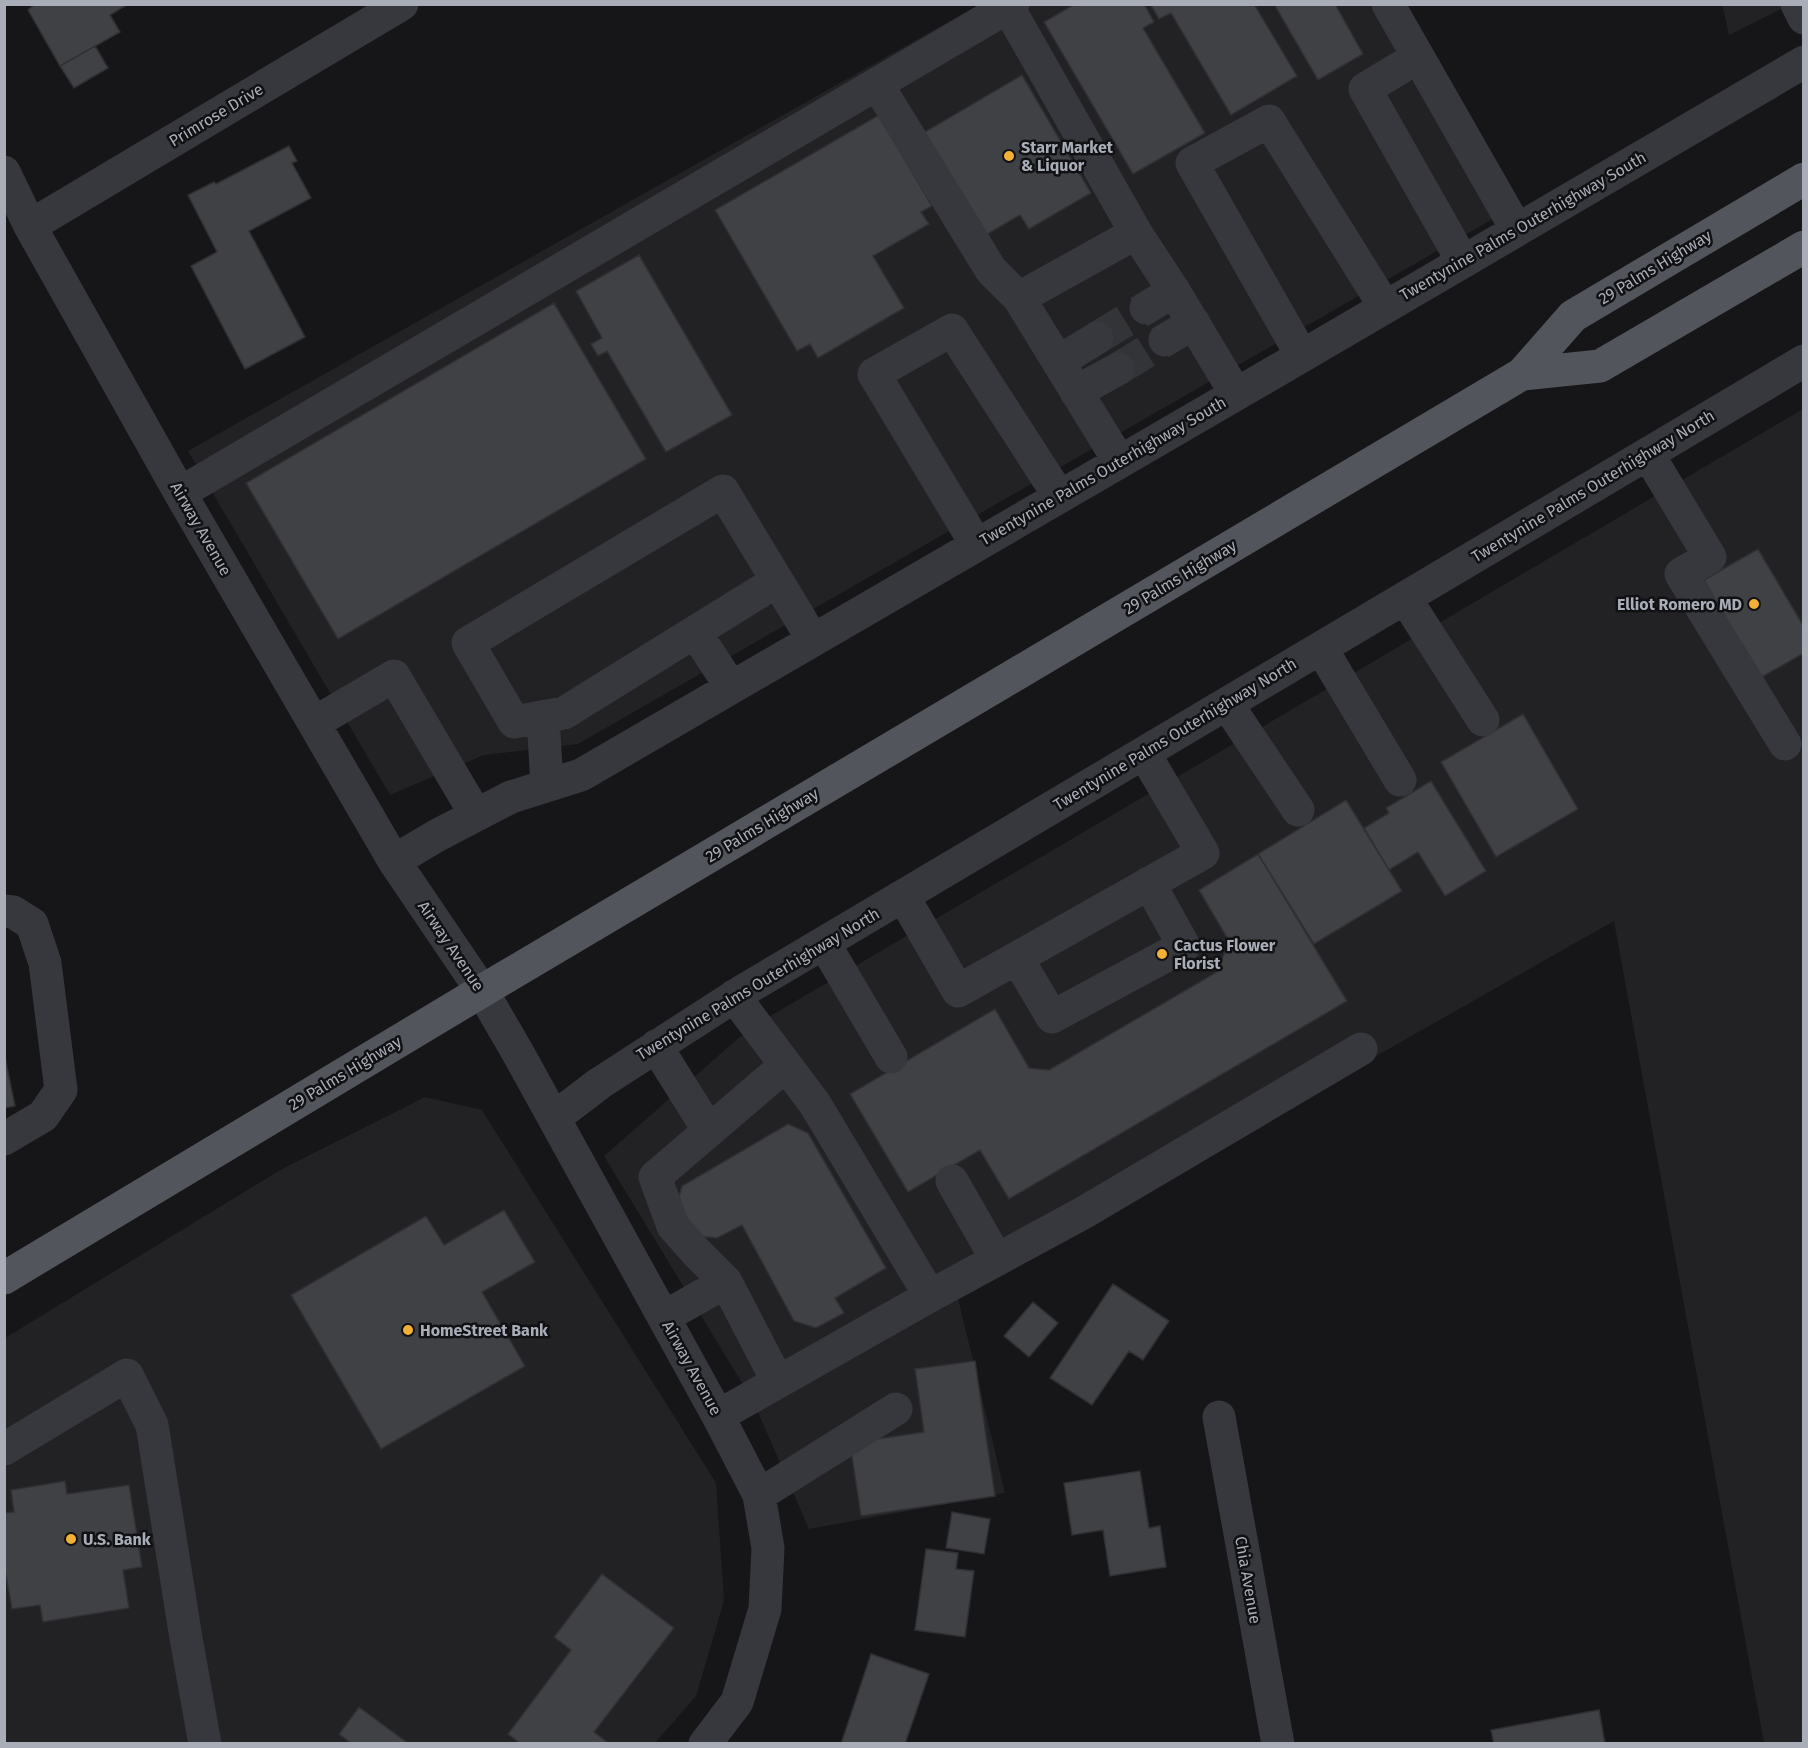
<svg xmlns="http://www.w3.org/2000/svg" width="1808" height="1748" font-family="'Fira Sans',sans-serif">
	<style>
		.built { fill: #222225 }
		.building { fill: #404145; stroke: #303034; stroke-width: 1.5 }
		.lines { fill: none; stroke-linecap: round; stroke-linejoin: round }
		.minor-tunnel { stroke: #333438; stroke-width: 33; stroke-dasharray: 33 16; stroke-linecap: butt }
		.minor { stroke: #37383d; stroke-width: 33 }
		.major { stroke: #53555c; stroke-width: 33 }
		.poi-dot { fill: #f2b134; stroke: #111113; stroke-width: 2 }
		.labels { text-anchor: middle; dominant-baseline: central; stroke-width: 5; stroke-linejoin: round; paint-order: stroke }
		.street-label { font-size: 16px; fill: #a8adb8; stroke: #111113 }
		.poi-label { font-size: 16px; font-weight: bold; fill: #a8adb8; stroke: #111113; text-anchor: start }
	</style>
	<rect width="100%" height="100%" fill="#161618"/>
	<path class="built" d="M1722,4l67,1 -60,30z
		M978,5h402l125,207 -927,532 -94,11 -94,40 -202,-344z
		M1803,409v1334h-39l-150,-822 -657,373 48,199 -196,36 -56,-128 -149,-245 146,-128z
		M425,1097l57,13 234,373 8,118 -28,95 -41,47 -650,1v-406l277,-169z"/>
	<path class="building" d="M35,4h93l-18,11 10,17 -60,34 -32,-56z
		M1075,4h69l10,18 -11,6 62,105 -72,41 -89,-152z
		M1150,4h104l43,72 -66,39 -60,-102 -12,6z
		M1274,4h61l28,50 -45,26z
		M95,46l13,22 -34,20 -14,-22z
		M1022,75l69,118 -62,36 -9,-14 -41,24 -61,-103z
		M879,115l53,91 -11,6 8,12 -56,32 31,52 -86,50 -8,-14 -13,7 -82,-141z
		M289,146l8,15 -5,2 19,35 -62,33 56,106 -60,32 -54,-103 26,-14 -29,-57 26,-13 2,2z
		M639,255l93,160 -66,37 -59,-101 -9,5 -7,-12 11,-6 -26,-47z
		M554,303l92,156 -308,180 -92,-156z
		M1758,549l46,78v26l-44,25 -56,-98z
		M1523,714l55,95 -82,48 -55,-95z
		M1431,781l55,90 -41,25 -27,-44 -29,18 -25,-42 25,-15 -3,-5z
		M1346,800l56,91 -88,53 -56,-90z
		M1258,854l89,147 -338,198 -29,-49 -72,42 -58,-98 145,-85 34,59 20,2 168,-98 12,-31 -30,-51z
		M4,1053l11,53 -11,2z
		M788,1124l20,9 78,135 -51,30 9,15 -28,15 -22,-7 -52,-96 -25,13 -29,-3 -13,-25 7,-24z
		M504,1210l31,52 -53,30 43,74 -144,83 -90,-154 135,-79 18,29z
		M1113,1284l56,37 -26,39 -14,-9 -37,54 -42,-27z
		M1033,1302l25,21 -29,34 -25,-21z
		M975,1361l20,135 -134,20 -11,-73 74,-11 -9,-63z
		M1140,1471l9,57 11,-2 6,41 -56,9 -7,-46 -31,5 -8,-52z
		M65,1481l2,13 62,-9 13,82 -19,3 6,38 -86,14 -3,-17 -28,4 -8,-44v-52l10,-1 -3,-22z
		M952,1512l38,7 -6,35 -38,-6z
		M926,1549l32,4 -2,16 18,2 -9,66 -50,-7z
		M602,1574l72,54 -80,104 13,10 -1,2h-85l-13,-10 63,-84 -17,-13z
		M871,1654l58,20 -24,70h-64z
		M359,1707l50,37h-57l-13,-10z
		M1599,1710l6,34h-111l-3,-14z"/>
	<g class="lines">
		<path class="minor-tunnel" d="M1097,338l49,-30
			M1118,369l47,-29"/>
		<path class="minor" d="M1388,4l129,226
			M1797,4l7,14
			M1008,7l128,226
			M1418,57l-53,32 98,173
			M877,84l114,186 28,28
			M4,172l26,54 150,267 214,368 88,130 36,62 200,363 41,79 9,53 -3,61 -28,93 -32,42
			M30,226l372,-222
			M1146,308l28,-17
			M1165,340l29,-17
			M1302,356l-110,-193 77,-42 116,186
			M1058,362l39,-24
			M1076,392l42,-23
			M1648,454l62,103 -29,17 104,170
			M1119,461l-100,-163 117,-65 38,58 62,103
			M180,493l833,-489
			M976,544l-102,-170 78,-44 107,166
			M777,581l-213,132 -50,9 -46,-79 255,-152 90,149
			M1405,598l78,122
			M695,632l36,55
			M1321,648l79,132
			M1227,704l71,106
			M543,717l4,68
			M314,723l80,-47 82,139
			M394,861l42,-25 75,-39 70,-22 721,-419 502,-294
			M903,896l55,95 245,-138 -59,-100
			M4,911l9,1 19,12 13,39 16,127 -18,26 -39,23
			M824,943l67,114
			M1017,958l35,59 132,-71 -35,-63
			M734,996l81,108 115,192
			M656,1046l53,85
			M554,1118l46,-35 141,-91 1063,-631
			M952,1181l45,79
			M664,1317l62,-35
			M778,1382l-52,-100 -29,-29 -24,-27 -18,-49 131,-112
			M718,1416l212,-120 153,-83 278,-164
			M1219,1417l59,327
			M4,1449l123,-74 25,50 34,213 19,106
			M759,1495l137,-86"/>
		<path class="major" d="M1522,374l78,-8 204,-119
			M4,1278l478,-287 1040,-617 51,-58 231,-137"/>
	</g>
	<g class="poi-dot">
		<circle cx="1009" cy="156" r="6"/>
		<circle cx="1754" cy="604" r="6"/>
		<circle cx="1162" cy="954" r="6"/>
		<circle cx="408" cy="1330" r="6"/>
		<circle cx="71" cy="1539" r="6"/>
	</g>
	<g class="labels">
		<g class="street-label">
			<text transform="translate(216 115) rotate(-31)">Primrose Drive</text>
			<text transform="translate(1523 226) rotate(-30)">Twentynine Palms Outerhighway South</text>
			<text transform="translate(1655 267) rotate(-31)">29 Palms Highway</text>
			<text transform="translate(1103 471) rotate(-30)">Twentynine Palms Outerhighway South</text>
			<text transform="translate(1593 486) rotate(-31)">Twentynine Palms Outerhighway North</text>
			<text transform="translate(201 529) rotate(60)">Airway Avenue</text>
			<text transform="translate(1180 577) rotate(-31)">29 Palms Highway</text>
			<text transform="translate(1175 734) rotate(-31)">Twentynine Palms Outerhighway North</text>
			<text transform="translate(762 825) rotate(-31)">29 Palms Highway</text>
			<text transform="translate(451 946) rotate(56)">Airway Avenue</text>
			<text transform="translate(758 984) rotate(-31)">Twentynine Palms Outerhighway North</text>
			<text transform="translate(345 1073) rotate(-31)">29 Palms Highway</text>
			<text transform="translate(692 1368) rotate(61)">Airway Avenue</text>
			<text transform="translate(1248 1580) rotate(80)">Chia Avenue</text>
		</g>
		<g class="poi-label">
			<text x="1021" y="147">Starr Market<tspan x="1021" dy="18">&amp; Liquor</tspan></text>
			<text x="1742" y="604" text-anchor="end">Elliot Romero MD</text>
			<text x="1174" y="945">Cactus Flower<tspan x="1174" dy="18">Florist</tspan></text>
			<text x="420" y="1330">HomeStreet Bank</text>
			<text x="83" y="1539">U.S. Bank</text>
		</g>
	</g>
	<rect width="1808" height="1748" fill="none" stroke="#a8adb8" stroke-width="12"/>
</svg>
